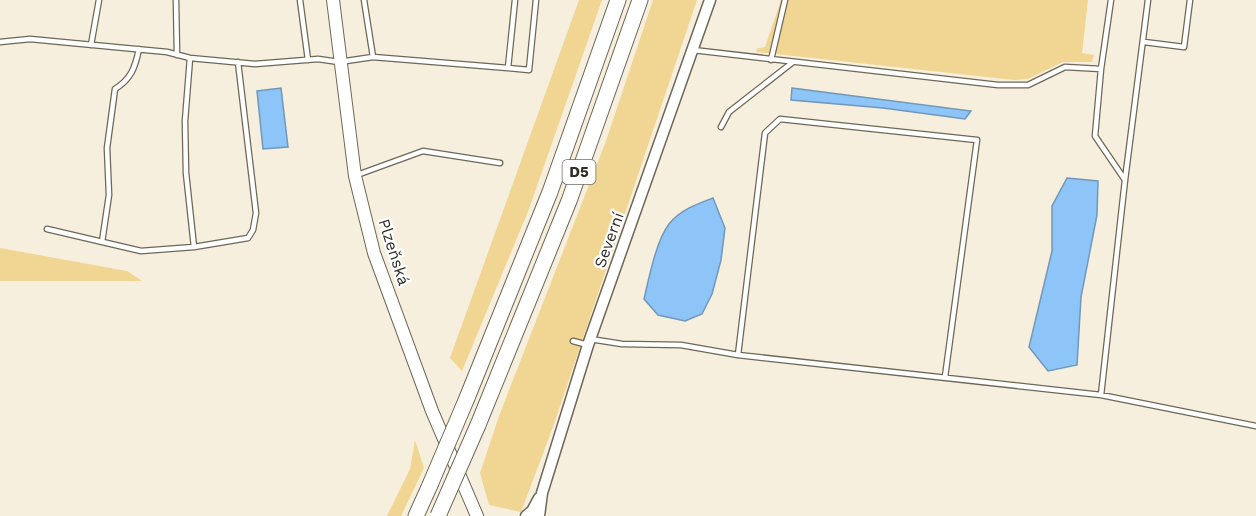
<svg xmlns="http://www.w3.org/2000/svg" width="1256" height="516" font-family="'Work Sans',sans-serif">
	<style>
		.green { fill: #f1d592 }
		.water { fill: #8dc5f8; stroke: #7197b9; stroke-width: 1.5 }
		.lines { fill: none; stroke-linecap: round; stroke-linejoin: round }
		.service-casing { stroke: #6e6757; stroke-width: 7 }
		.tertiary-casing { stroke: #6e6757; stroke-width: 13 }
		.secondary-casing { stroke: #6e6757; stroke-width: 14 }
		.motorway-casing { stroke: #6e6757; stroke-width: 17 }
		.service { stroke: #fff; stroke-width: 4.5 }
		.tertiary { stroke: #fff; stroke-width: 10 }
		.secondary { stroke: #fff; stroke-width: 12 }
		.motorway { stroke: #fff; stroke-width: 15 }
		.motorway-bridge-casing { stroke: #6e6757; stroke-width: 17; stroke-linecap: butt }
		.motorway-bridge { stroke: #fff; stroke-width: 15 }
		.labels { text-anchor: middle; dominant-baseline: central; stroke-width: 4.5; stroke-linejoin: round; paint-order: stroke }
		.shield { fill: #fff; stroke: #6e6c67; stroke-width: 1.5 }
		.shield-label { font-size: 15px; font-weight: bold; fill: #302d26 }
		.street-label { font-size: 16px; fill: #302d26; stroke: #fff }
	</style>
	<rect width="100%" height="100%" fill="#f7efdd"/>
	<path class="green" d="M579,0h23l-73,209 -67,162 -12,-13z
		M653,0h44l-144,427 -32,85 -32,-7 -9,-32 19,-57 107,-275z
		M781,0h307l-6,53 12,2 -2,7h-29l-35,17 -14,1 -257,-28 -1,-3 9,-2z
		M0,248l127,23 15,10h-142z
		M415,440l9,28 -23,48h-14l23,-47z"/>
	<path class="water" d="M281,88l7,59 -25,2 -6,-58z
		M792,88l179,23 -6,8 -82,-11 -92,-8z
		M1067,178l31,3 -1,34 -16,82 -4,68 -29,6 -19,-24 23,-96v-45z
		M713,198l12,30 -4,32 -9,34 -10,20 -17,7 -27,-6 -14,-16c5,-21 12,-58 25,-75 11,-14 28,-20 44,-26z"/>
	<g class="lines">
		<g class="service-casing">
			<path id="service" d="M176,0l1,55
				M300,0l8,60
				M364,0l9,57
				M1111,0l-10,69 -6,67 30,44
				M0,42l30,-3 137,13 23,6 65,6 63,-5 21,3 34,-5 135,11 7,-68
				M1144,42l40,5 6,-47
				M91,45l8,-45
				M693,50l305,35h30l37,-18 36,2
				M190,58l-5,63 1,52 8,74
				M771,60l14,-60
				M508,68l21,2 7,-70
				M721,127l8,-15 64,-50
				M357,175l66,-24 77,12
				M47,229l94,22 53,-4 54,-9 5,-8 3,-17 -18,-151
				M102,242l7,-47 -2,-47 8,-59c16,-10 20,-21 24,-40
				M590,339l32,5 59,1 57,10 363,40 155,31
				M573,341l15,4
				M738,355l27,-222 15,-14 197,21 -32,237
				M1101,395l24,-215 23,-180"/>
		</g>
		<g class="tertiary-casing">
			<path id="tertiary" d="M526,516l6,-5 7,-13
				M539,516l3,-23 46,-148 122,-345"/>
		</g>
		<g class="secondary-casing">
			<path id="secondary" d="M333,0l22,176 19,77 58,158 45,105"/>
		</g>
		<g class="motorway-casing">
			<path id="motorway" d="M467,398l83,-206 68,-192
				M478,425l91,-224 71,-201
				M416,516l14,-31"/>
		</g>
		<use href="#service" class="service"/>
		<use href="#tertiary" class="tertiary"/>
		<use href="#secondary" class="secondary"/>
		<use href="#motorway" class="motorway"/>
		<g class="motorway-bridge-casing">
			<path id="motorway-bridge" d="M430,485l37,-87
				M438,516l40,-91"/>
		</g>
		<use href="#motorway-bridge" class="motorway-bridge"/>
	</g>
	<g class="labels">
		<rect class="shield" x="562.5" y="160" width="33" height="24" rx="4.5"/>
		<g class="shield-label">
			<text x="579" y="172">D5</text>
		</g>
		<g class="street-label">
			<text transform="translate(609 240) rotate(-70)">Severní</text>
			<text transform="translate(394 252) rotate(72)">Plzeňská</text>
		</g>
	</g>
</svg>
